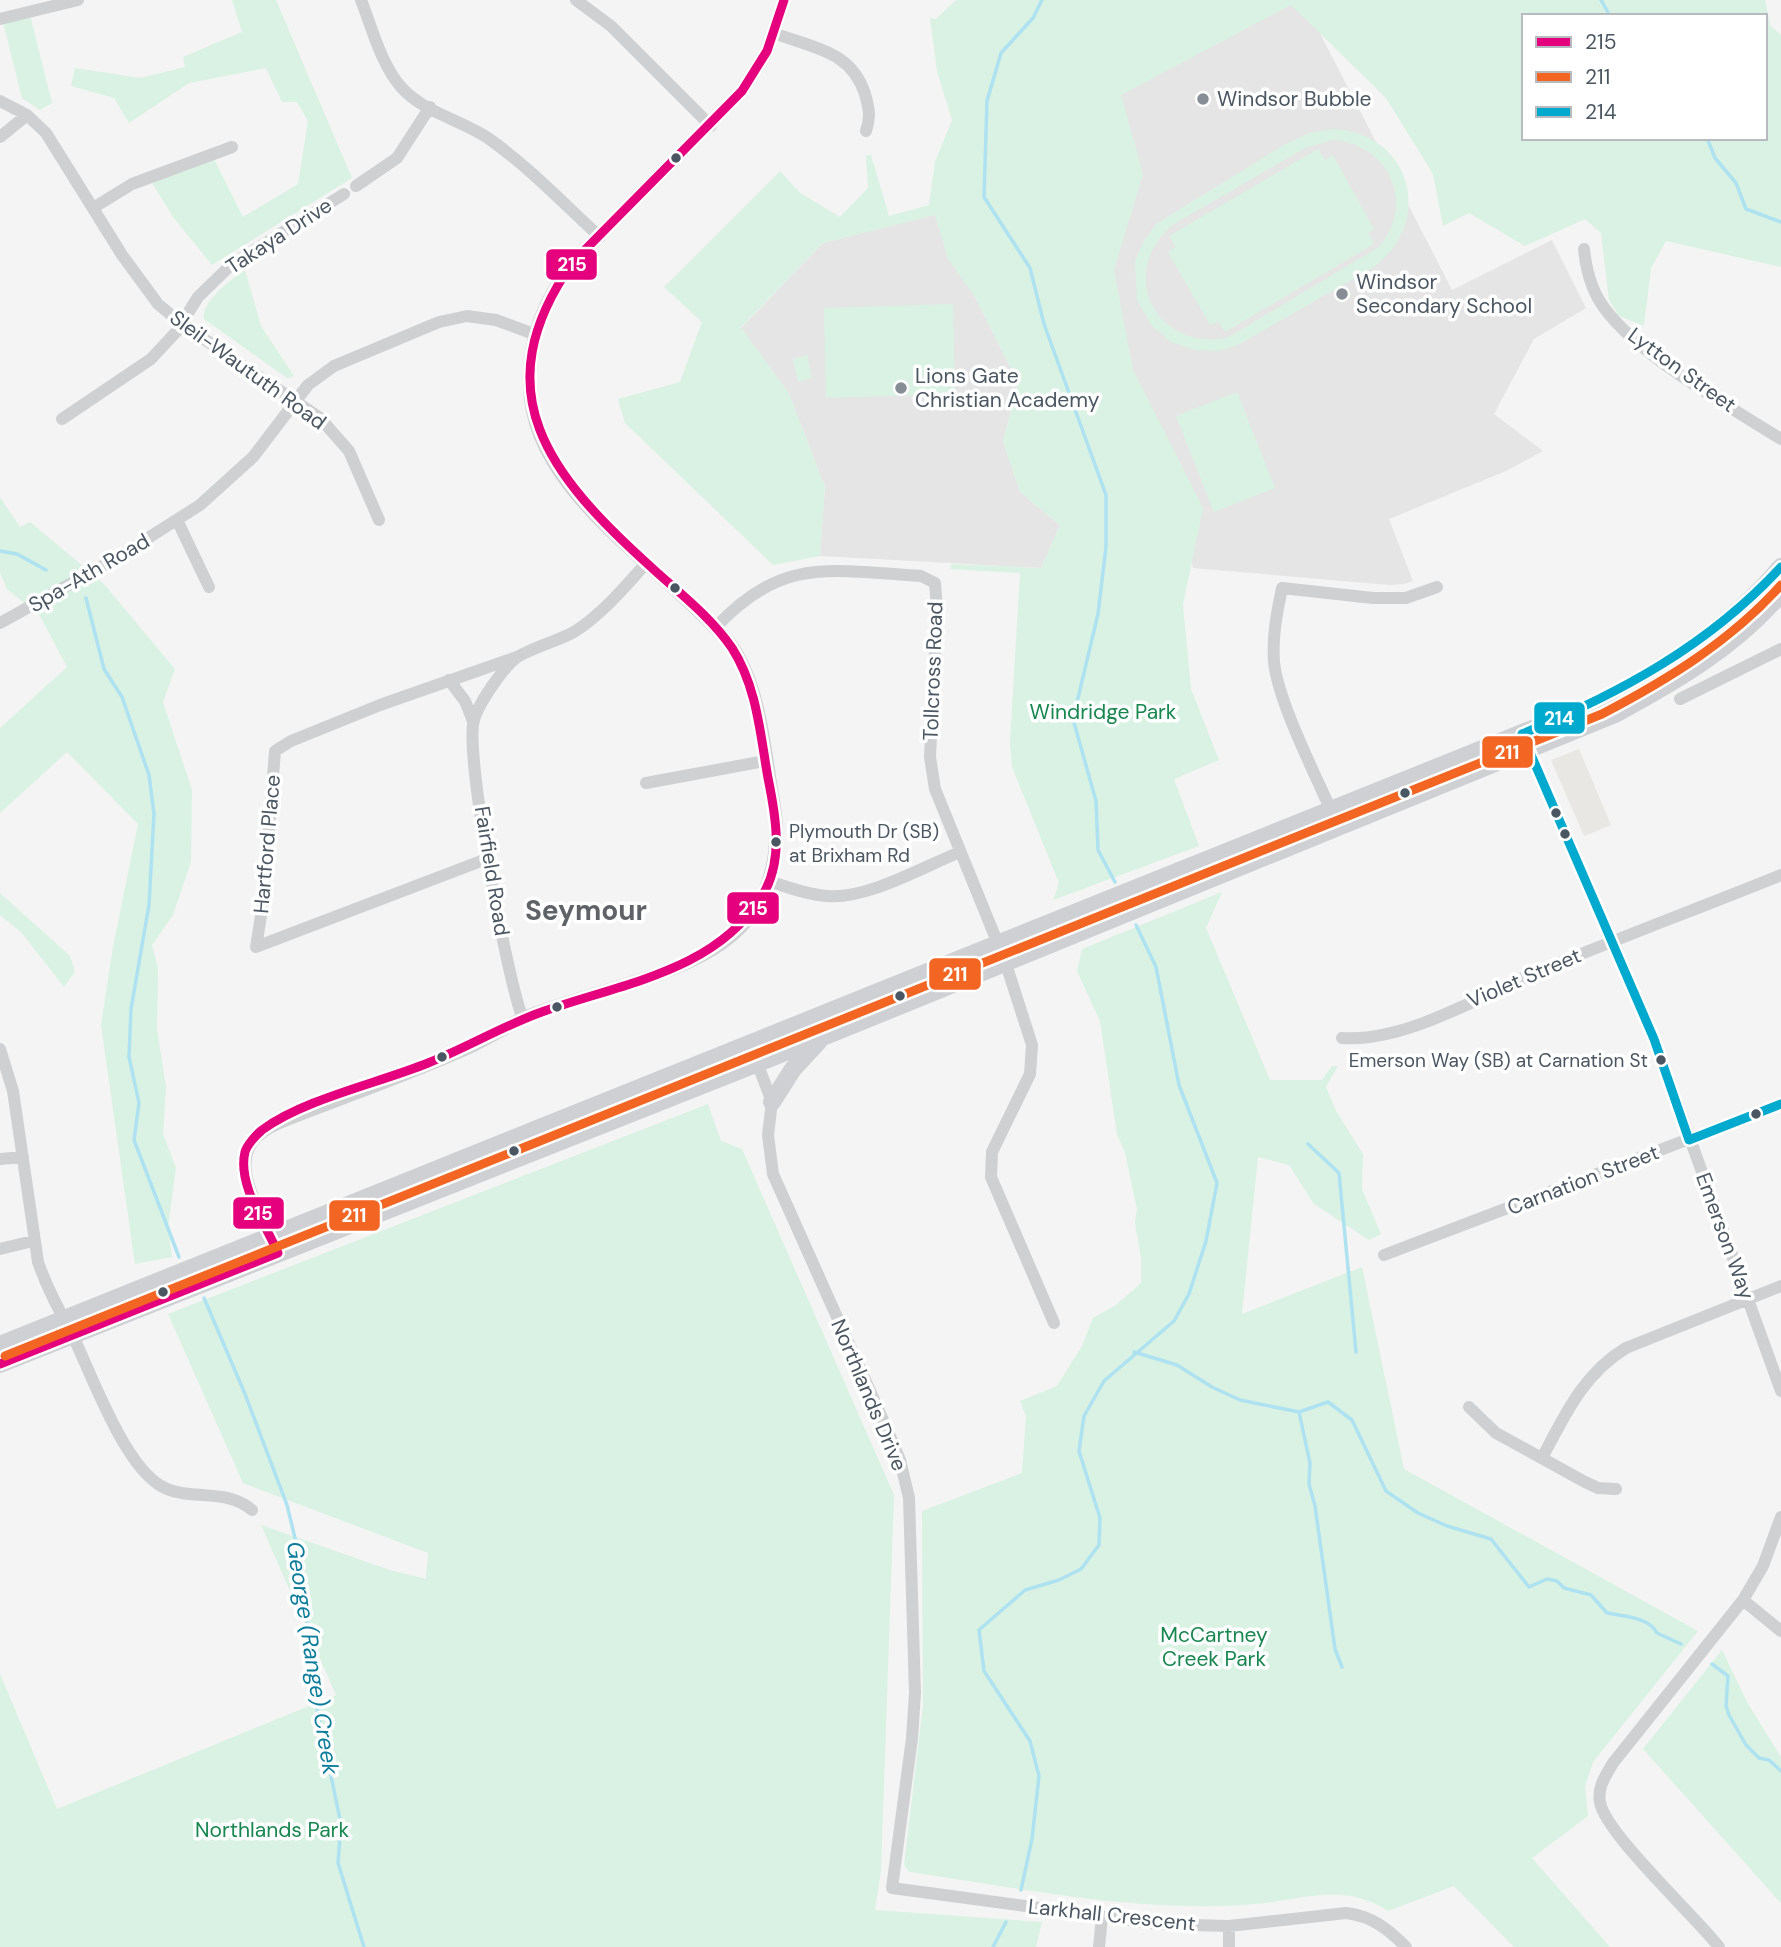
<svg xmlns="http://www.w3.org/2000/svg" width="1781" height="1947" font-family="'DM Sans',sans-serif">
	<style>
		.commercial { fill: #e8e7e3 }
		.education { fill: #e6e5e6 }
		.green { fill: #d9f2e3; fill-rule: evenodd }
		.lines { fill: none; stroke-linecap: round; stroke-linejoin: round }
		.stream { stroke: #aee2f0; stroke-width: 3.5 }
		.minor { stroke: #ced0d2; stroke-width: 12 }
		.tertiary { stroke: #ced0d2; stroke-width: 14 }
		.secondary { stroke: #ced0d4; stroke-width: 18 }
		.bus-1-casing { stroke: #fff; stroke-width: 14 }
		.bus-2-casing { stroke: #fff; stroke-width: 14 }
		.bus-3-casing { stroke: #fff; stroke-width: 14 }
		.bus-1 { stroke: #e5007d; stroke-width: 9 }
		.bus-2 { stroke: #f26522; stroke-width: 9 }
		.bus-3 { stroke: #00a9ce; stroke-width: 9 }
		.poi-dot { fill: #868d94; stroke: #fff; stroke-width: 2.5 }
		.bus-dot { fill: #4a5661; stroke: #fff; stroke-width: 2.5 }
		.labels { text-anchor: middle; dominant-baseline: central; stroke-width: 7; stroke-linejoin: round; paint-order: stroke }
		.bus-label { font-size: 19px; fill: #4a5661; stroke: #fff; text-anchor: start }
		.poi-label { font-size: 21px; fill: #4a5661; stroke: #fff; text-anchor: start }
		.street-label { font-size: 21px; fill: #4a5661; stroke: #fff }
		.park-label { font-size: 21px; fill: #17864f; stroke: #fff }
		.water-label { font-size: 23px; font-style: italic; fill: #0c7c9b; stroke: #fff }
		.district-label { font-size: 28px; font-weight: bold; fill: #5f6368; stroke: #fff }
		.line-badge { stroke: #fff; stroke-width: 2.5 }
		.badge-label { font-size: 19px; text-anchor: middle; font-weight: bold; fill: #fff }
	</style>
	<rect width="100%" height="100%" fill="#f4f4f4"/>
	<path class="commercial" d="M1579,749l32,76 -27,11 -33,-76z"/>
	<path class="education" d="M1303,0l149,290 100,-50 34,68 -52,31 -40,75 49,37 -37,20 -117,48 24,62 -9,3 -15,1 -196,-17 -68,-214 -37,-270z
		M935,214l16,43 24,40 43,86 -15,59 17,50 40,33 -19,43 -221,-12 5,-69 -36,-93 -48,-66 82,-85z"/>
	<path class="green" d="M232,0h44l76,178 -140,87 -39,-48 -22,-36 63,-22 29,58 55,-33 10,-63 -11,-19h-15l-16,-34 -77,15 -60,40 -15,-25 -43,-12 4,-18 65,10 45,-11 -2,-10 59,-25z
		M956,0h809l5,25 11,10v232l-115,-26 -15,27 -7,58 -25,-10 -10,-16 -8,-67 -16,-14 -60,27 -56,-33 -26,13 -10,-52 -47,-76 -95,-93 -170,90 22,79 -29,96 19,100 70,138 -20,97 8,84 28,71 -45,19 25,67 -146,54 6,-17 -47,-116 -2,-25 10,-169 -69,-4v-5l90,4 19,-43 -40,-33 -17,-50 15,-59 -43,-86 -27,-38 -13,-44 -112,28 -82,84 48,67 36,93 -5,69 -47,9 -148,-142 -7,-24 62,-17 22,-60 -38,-35 116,-116 19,21 41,25 28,-29 -2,-32 5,-1 18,61 40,-11 6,-43 17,-42 -15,-49 -7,-53 6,1zM1524,16h241v122h-241z
		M30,15l22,88 -12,7 -18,-12 -19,-76z
		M1335,129c79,6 99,95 37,139l-132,76 -21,7 -24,-1 -24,-8 -19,-16 -15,-26 -2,-38 8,-20 13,-18 126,-78 27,-13zM1333,140c56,4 83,63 46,107l-152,91c-73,13 -111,-67 -53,-114l131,-76z
		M1318,149l7,11 8,-5 41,74 -6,4 6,11 -149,88 -7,-11 -8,4 -42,-73 8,-5 -7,-11z
		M245,270l16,56 33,50 -7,2 -83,-59c-2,-19 27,-39 41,-49z
		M953,304l2,90 -129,4 -2,-90z
		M807,355l5,23 -14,4 -5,-23z
		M1237,392l38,96 -61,24 -38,-96z
		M0,497l20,30 10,-5 73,61 72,86 -12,33 29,88 -1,72 -18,53 -21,30 6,23 -1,61 9,58 -3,47 13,34 -8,59 4,30 -37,7 -34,-239 12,-78 25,-123 -71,-72 -67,61v-85l67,-61 -27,-51 -33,-27 -7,-17z
		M1222,892l-16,36 64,152h52l10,-14h6l-12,21 10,24 27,43 -1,35 19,45 -12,6 -55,-36 -25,-39 -31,-8 -16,157 120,-47 42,202 294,162 -105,131 -8,25 3,29 -56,42 78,89h-96l-60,-61 -66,25c-43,-29 -87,-11 -134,-7 -114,10 -232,-16 -345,-32l-5,-7 19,-160 -1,-194 100,-38 4,-57 -6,-15 37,-15 25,-40 11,-28 23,-13 25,-22v-26l-6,-34 2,-14 -12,-56 -8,-19 -17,-113 -23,-50 5,-22z
		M0,893l70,63 5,16 -11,15 -43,-55 -21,-17z
		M708,1104l13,37 21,8 152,346 -13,375 -6,40 167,12 -6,25h-1036v-273l57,135 279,-114 -75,-170 129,45 36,9 2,-26 -185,-70 -75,-169z
		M1722,1650l25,52 34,55v146l-138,-154z"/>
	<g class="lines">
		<path class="stream" d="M1042,0l-9,18 -32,35 -14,48 -3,96 46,71 14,56 62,171v52l-8,67 -25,105 23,82 2,49 17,32
			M1601,0l9,16
			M1707,138l8,20 21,25 10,26 35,13
			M0,551l17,3 29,16
			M86,598l18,71 18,28 27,78 5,39 -5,91 -18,104 -2,48 10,46 -5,37 45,117
			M1308,1144l31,29 17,179
			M204,1298l41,96 42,111 8,33 8,37 9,110 29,139 -3,39 26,84
			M1134,1352l43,13 35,22 28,13 59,12 29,-10 24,18 34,71 32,22 29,13 44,13 38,48 18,-8 10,2 7,7 27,7 16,18c16,3 42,4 50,20l24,11
			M1299,1412l11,51 -1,21 6,22 20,143 7,18
			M1712,1664l16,12 -2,30 3,9 17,30 13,13 10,2 12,11
			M1021,1890l11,-51 7,-63 -9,-35 -46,-70 -5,-41 46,-40 34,-10 22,-11 18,-24 1,-27 -21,-67 5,-35 20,-35 70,-60 15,-27 17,-53 11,-58 -38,-98 -23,-118 -20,-42
			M993,1947l13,-25"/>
		<path class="minor" d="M361,0c11,28 20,64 40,87 22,25 60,33 87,51 41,29 75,65 112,99
			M576,0l35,26 100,100
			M0,19l78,-19
			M774,33c38,15 77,17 91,61 4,14 6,23 1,37
			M0,101l27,14 19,18 76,122 36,49 24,20 138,94 29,33 30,69
			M0,137l27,-22
			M356,186l41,-28 33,-51
			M93,208l39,-24 100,-37
			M1584,249c2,20 8,43 21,60 38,50 122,96 176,130
			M62,419l89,-60 26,-28 21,-34 34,-33 112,-70
			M177,520l32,67
			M0,623l115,-64 85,-54 53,-48 55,-72 26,-19 105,-44 28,-6 29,4 38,14
			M716,627c67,-72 116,-56 205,-51l14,7 2,27 -7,147 5,32 70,172 27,84 -2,29 -38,78 -1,25 63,146
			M449,680l16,21 8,20
			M1680,699l101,-50
			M1526,743l128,296 127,352
			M646,783l119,-22
			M1334,817c-17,-39 -56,-115 -60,-155 -2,-25 3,-50 8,-74l91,10h33l31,-11
			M489,858l-233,89 7,-44 12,-152 16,-10 89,-36 137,-48
			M769,881c18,6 39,14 58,15 39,4 96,-29 133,-44
			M523,1019c-15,-36 -59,-267 -49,-299 4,-16 29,-52 42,-62 12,-9 42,-17 58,-26 28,-18 51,-45 73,-70
			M1342,1038c64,5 141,-44 200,-68 79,-33 160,-63 239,-95
			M750,1044l22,58 -4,33 5,39 114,255 13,31 9,38 6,195 -3,45 -20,150 266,36 71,2 117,-13c26,3 42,16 60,34
			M0,1049l13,42 25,171c9,26 21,48 34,72 19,39 51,130 89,152 28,16 64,1 91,24
			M0,1159l23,-2
			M0,1249l33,-8
			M1384,1255l397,-151
			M1469,1407l27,26 89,49 13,6 18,1
			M1542,1458c23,-43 41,-84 84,-110l155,-62
			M1743,1600l38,31
			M1229,1926v21
			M1099,1947l3,-30
			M1719,1947c-24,-31 -115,-115 -119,-145 -3,-15 6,-27 13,-39l130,-163 20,-34 18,-49"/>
		<path class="tertiary" d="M275,1245c-19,-42 -59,-96 2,-122 65,-26 132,-49 196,-78 17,-8 34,-19 51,-27 61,-25 159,-41 208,-83 40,-34 50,-84 41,-134 -9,-49 -12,-111 -41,-154 -12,-17 -28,-31 -44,-46 -61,-58 -156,-124 -158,-215 -2,-48 15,-86 43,-124l169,-171 25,-40 17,-51"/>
		<path class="secondary" d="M772,1102l21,-33 26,-28
			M0,1345l1597,-642c67,-35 135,-77 184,-136
			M0,1364l823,-327 792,-323c61,-33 120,-67 166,-121"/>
		<g class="bus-1-casing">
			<path id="bus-1" d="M0,1364l278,-111c-12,-28 -41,-69 -33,-101 2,-7 11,-17 17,-22 42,-31 117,-47 166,-67 38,-15 73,-36 111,-50 78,-29 176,-40 223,-117 22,-35 14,-79 6,-118 -8,-45 -11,-91 -36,-130 -21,-31 -54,-56 -81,-81 -101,-91 -170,-175 -78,-305l169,-171 25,-40 17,-51"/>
		</g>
		<g class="bus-2-casing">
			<path id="bus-2" d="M5,1356l1597,-642c65,-34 129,-73 179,-129"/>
		</g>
		<g class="bus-3-casing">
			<path id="bus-3" d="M1689,1140l-35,-101 -132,-305c98,-41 186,-88 259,-167
				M1689,1140l92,-36"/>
		</g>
		<use href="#bus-1" class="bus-1"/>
		<use href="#bus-2" class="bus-2"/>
		<use href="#bus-3" class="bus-3"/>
	</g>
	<g class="poi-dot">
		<circle cx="1203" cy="99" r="7"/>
		<circle cx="1342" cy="294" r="7"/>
		<circle cx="901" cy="388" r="7"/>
	</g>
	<g class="bus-dot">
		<circle cx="676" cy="158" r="6"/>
		<circle cx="675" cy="588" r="6"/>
		<circle cx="1405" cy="793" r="6"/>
		<circle cx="1556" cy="813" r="6"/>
		<circle cx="1565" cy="834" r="6"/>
		<circle cx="776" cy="842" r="6"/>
		<circle cx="900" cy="996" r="6"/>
		<circle cx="557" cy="1007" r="6"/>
		<circle cx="442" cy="1057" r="6"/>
		<circle cx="1661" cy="1060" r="6"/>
		<circle cx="1756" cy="1114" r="6"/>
		<circle cx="514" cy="1151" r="6"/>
		<circle cx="163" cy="1292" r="6"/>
	</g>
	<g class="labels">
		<g class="bus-label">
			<text x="789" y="831">Plymouth Dr (SB)<tspan x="789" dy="24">at Brixham Rd</tspan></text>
			<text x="1648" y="1060" text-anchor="end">Emerson Way (SB) at Carnation St</text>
		</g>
		<g class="poi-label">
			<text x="1217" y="99">Windsor Bubble</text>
			<text x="1356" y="282">Windsor<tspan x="1356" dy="24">Secondary School</tspan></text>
			<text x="915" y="376">Lions Gate<tspan x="915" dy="24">Christian Academy</tspan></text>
		</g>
		<g class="street-label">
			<text transform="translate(279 236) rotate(-33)">Takaya Drive</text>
			<text transform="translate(248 370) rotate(36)">Sleil-Waututh Road</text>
			<text transform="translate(1682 370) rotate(36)">Lytton Street</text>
			<text transform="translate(89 573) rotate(-30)">Spa-Ath Road</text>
			<text transform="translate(933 671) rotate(-88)">Tollcross Road</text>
			<text transform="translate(267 844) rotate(-85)">Hartford Place</text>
			<text transform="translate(492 871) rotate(81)">Fairfield Road</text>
			<text transform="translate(1524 978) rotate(-23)">Violet Street</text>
			<text transform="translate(1583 1180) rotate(-21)">Carnation Street</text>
			<text transform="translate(1725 1236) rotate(70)">Emerson Way</text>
			<text transform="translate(869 1395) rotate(67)">Northlands Drive</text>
			<text transform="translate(1112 1915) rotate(6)">Larkhall Crescent</text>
		</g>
		<g class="park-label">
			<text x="1103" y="712">Windridge Park</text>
			<text x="1214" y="1635">McCartney<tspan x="1214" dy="24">Creek Park</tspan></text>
			<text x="272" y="1830">Northlands Park</text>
		</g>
		<g class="water-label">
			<text transform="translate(313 1658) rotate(81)">George (Range) Creek</text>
		</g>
		<g class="district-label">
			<text x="586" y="910">Seymour</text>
		</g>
	</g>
	<g class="line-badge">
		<rect x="545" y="248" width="53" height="33" rx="7" fill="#e5007d"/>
		<rect x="1533" y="701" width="53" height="34" rx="7" fill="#00a9ce"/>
		<rect x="1481" y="735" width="53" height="34" rx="7" fill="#f26522"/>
		<rect x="726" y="891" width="54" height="34" rx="7" fill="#e5007d"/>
		<rect x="928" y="957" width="54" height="34" rx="7" fill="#f26522"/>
		<rect x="232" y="1196" width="53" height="34" rx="7" fill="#e5007d"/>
		<rect x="328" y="1199" width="53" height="33" rx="7" fill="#f26522"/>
	</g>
	<g class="badge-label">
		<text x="572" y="271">215</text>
		<text x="1559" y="725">214</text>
		<text x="1507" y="759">211</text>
		<text x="753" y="915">215</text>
		<text x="955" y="981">211</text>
		<text x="258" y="1220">215</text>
		<text x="354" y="1222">211</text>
	</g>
	<rect x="1522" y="14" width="245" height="126" fill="#ffffff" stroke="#b7bbc0" stroke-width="2"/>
	<rect x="1536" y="37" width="35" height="10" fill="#e5007d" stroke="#b7bbc0" stroke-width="2"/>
	<text x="1585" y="49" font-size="21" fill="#4a5661">215</text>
	<rect x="1536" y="72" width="35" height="10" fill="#f26522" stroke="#b7bbc0" stroke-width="2"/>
	<text x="1585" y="84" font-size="21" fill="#4a5661">211</text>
	<rect x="1536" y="107" width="35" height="10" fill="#00a9ce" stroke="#b7bbc0" stroke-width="2"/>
	<text x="1585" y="119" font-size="21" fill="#4a5661">214</text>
</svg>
